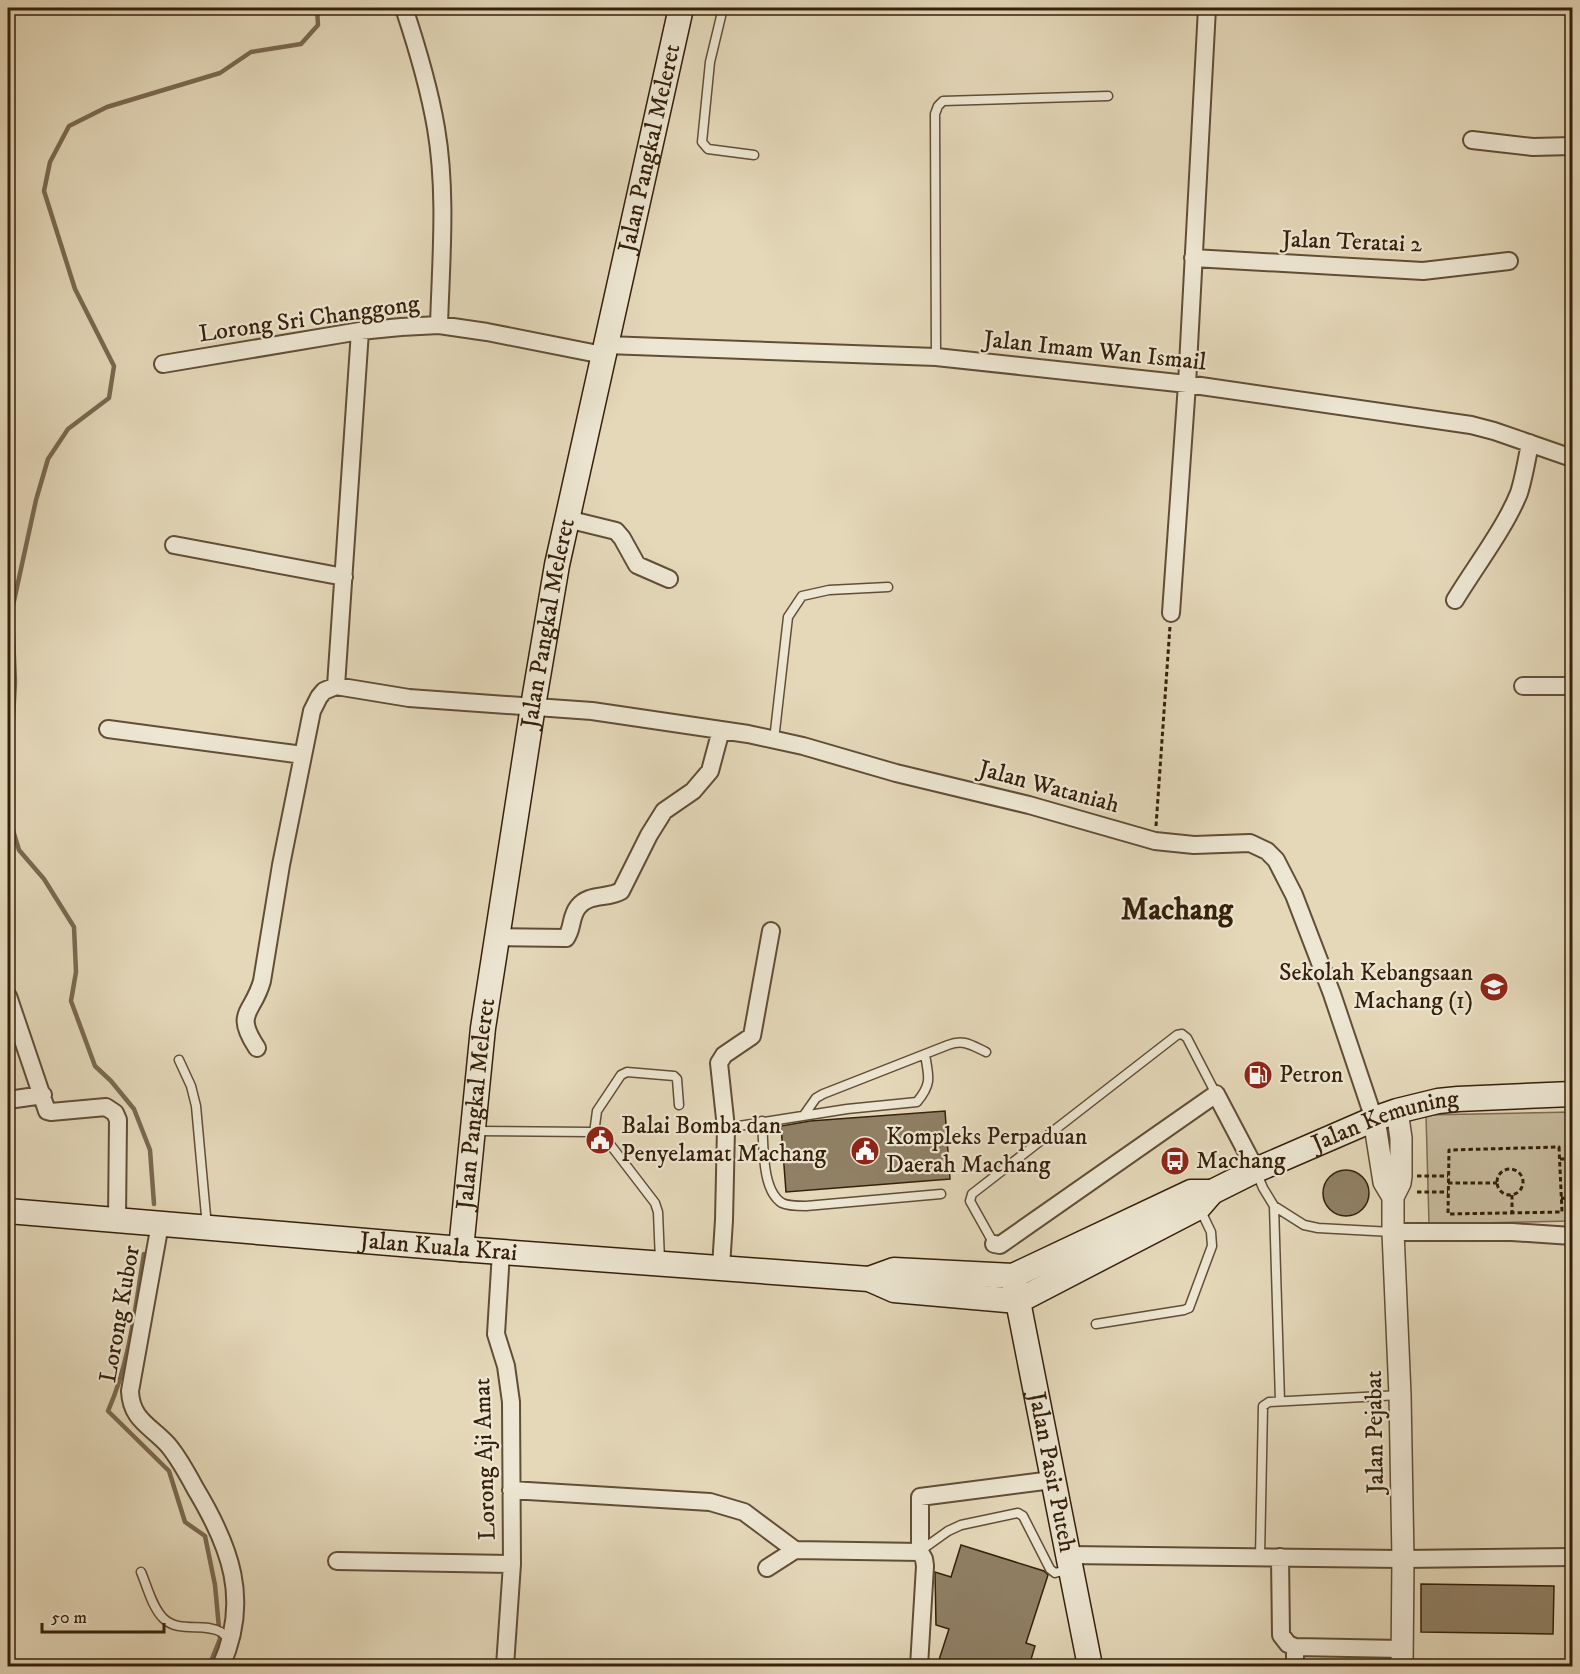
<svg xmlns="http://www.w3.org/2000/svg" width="1580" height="1674" font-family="'IM FELL DW Pica',serif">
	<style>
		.green { fill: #c6b99b; stroke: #7e6c53; stroke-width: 1.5 }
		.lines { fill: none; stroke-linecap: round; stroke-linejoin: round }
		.stream { stroke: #7a6950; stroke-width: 4.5 }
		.building { fill: #908065; stroke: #35200b; stroke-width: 1.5 }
		.service-casing { stroke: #614e36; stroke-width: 11 }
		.minor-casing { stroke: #614e36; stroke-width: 20 }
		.tertiary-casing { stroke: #614e36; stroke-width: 24 }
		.secondary-casing { stroke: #35200b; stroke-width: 27 }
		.path { stroke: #35200b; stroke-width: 3; stroke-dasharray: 4.5 3; stroke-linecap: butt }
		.service { stroke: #ede6d2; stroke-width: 8 }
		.minor { stroke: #ede6d2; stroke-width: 16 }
		.tertiary { stroke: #ede6d2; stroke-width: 21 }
		.secondary { stroke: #ede6d2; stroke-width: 24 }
		.labels { text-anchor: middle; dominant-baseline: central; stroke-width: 4.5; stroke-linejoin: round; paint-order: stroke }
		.street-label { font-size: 24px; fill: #35200b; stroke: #ede6d2 }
		.poi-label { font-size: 24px; fill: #35200b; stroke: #ede6d2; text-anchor: start }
		.district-label { font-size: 30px; font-weight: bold; fill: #35200b; stroke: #ede6d2 }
	</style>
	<rect width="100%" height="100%" fill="#e4d8b9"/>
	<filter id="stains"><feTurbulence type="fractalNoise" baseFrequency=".00333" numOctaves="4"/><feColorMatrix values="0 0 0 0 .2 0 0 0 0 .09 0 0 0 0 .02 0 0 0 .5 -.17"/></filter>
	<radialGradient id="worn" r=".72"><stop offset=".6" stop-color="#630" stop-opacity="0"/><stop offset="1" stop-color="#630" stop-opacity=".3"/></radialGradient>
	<path class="green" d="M1572,1112v109l-143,3 -3,-109z"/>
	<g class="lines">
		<path class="stream" d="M8,809l7,-127 -3,-72 24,-110 12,-41 20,-30 41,-31 5,-32 -39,-77 -31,-98 6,-29 19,-36 38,-19 113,-34 31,-21 50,-8 17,-19 -1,-17
			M8,814l11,36 25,29 30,48 2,45 -5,29 24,65 16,15 23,28 16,41 4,54
			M144,1254c-9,53 -14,108 -36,157l61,60 16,51 20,14 10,49 5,54 -11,27"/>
	</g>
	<path class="building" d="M945,1111l5,68 -164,13 -5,-66 29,-5z
		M1323 1193a23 23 0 1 1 46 0a23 23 0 1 1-46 0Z
		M961,1545l83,26 4,4 -22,68 9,3 -6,20h-92l12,-37 -13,-4 -1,-53 16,5z
		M1421,1584l133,2 -1,48 -132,-2z"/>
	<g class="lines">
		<g class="service-casing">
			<path id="service" d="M723,8l-13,54 -8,80 6,7 46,6
				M936,357l-1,-243 3,-8 5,-5 165,-5
				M774,740l14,-123 14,-21 27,-6 59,-3
				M179,1060l12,26 5,20 11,121
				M804,1115l12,-17 7,-4 125,-49c16,-6 23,0 38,7
				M762,1121c2,23 -1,69 20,82 6,3 17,3 24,3l135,-12
				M726,1128l121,-19 70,-7c15,-18 12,-25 8,-47
				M475,1131l115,1 7,2 12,9 46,60 3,9 2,49
				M594,1133l3,-22 24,-36 6,-3 47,4 3,3 2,26
				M1256,1171l7,17 11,18 30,19 14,3 74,4
				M1274,1206l6,195
				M994,1244l-24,-43 2,-7 205,-159 5,-1 5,4 29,56
				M1096,1324l88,-14 5,-2 23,-62 -1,-14 -11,-23
				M920,1551l28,-20 13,-6 57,-12 5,3 27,53 5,4 15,-4
				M1260,1557l3,-151 6,-4 131,-7
				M141,1572c6,14 11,35 22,46 16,16 40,4 58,14 3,2 7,7 9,10"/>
		</g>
		<g class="minor-casing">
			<path id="minor" d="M404,8c13,39 25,79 32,120 11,64 5,132 3,197
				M1472,140l61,7 39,-1
				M1193,258l230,13 86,-10
				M606,345l330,12 251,27 284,41 23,6 78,27
				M163,364l197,-33 41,-4 38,-2 48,7 116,23
				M567,519l49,12 6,7 15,27 32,14
				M174,545l170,32
				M1455,600c20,-33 50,-72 64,-107 5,-16 8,-34 11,-50
				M1171,613l16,-229 20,-376
				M336,686l24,-355
				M1523,686h49
				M108,729l195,26
				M497,937l69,1c7,-9 4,-21 12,-31 11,-14 29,-8 43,-16l28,-56 15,-24 29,-20 17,-20 11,-41
				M8,996l39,115 4,1 55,-5 9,6 3,7 -1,99
				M257,1048c-24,-36 -4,-34 5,-67l19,-116 31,-154 7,-14 5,-6 12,-5 73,12 183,13 156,23 55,12 93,27 133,32 126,36 39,4 56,-2 17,8 9,9 18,35 38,99 42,125
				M8,1100l35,-5
				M160,1224l-30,167c1,29 21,35 38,54 11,13 19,28 27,43 35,58 56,112 26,178
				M1393,1232h119l60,4
				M994,1244l6,1 216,-151 40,76
				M501,1252l-5,82 10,32 5,36 1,162 -7,102
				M721,1267l3,-47 2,-92 -7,-65 5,-8 28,-19 19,-105
				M511,1490l199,12 34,10 51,38
				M1068,1555l335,4 169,-2
				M1280,1557l1,78 7,9 7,3v19
				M337,1561l175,3
				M767,1568l28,-18 125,2
				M1295,1647l107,2
				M919,1666l6,-100 -1,-7 -4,-7v-55l132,-17"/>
		</g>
		<g class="tertiary-casing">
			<path id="tertiary" d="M1397,1111l4,27v38l-1,7 -7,14v35l7,163 3,164 -1,107
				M1374,1119l10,63 9,15"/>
		</g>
		<g class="secondary-casing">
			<g id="secondary">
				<path id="s1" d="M8,1211l453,38 408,30 25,11 124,11"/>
				<path id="s2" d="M461,1249l22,-221 50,-322 24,-141 124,-557"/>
				<path id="s3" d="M1013,1276l77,390"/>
				<path d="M869,1279l25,-9 119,6 178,-84h21"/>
				<path id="s4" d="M1018,1301l181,-94 13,-15 44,-22 118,-51 23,-8 41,-10 20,-2 114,-5"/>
			</g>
		</g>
		<path class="path" d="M1156,826l14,-200
			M1559,1147l3,65 -114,2 1,-64z
			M1560,1159h12
			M1497 1182a13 13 0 1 1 26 0a13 13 0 1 1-26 0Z
			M1417,1176h31
			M1448,1183h49
			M1417,1192h31
			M1512,1195v19
			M1561,1198l11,1"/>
		<use href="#service" class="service"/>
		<use href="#minor" class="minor"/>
		<use href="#tertiary" class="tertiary"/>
		<use href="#secondary" class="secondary"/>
	</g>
	<defs>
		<g id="school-disc" transform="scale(1.5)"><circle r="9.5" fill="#8f2418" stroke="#ede6d2"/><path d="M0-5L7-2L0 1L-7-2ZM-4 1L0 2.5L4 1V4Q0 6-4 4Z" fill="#fff"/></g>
		<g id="fuel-disc" transform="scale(1.5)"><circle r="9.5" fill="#8f2418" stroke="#ede6d2"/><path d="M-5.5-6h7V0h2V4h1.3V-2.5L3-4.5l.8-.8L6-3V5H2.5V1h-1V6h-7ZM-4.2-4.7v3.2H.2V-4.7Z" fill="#fff"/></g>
		<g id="civic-disc" transform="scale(1.5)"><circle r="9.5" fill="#8f2418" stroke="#ede6d2"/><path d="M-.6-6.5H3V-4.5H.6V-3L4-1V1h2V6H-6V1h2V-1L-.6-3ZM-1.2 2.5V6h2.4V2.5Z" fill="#fff"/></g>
		<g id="bus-disc" transform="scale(1.5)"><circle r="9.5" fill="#8f2418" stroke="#ede6d2"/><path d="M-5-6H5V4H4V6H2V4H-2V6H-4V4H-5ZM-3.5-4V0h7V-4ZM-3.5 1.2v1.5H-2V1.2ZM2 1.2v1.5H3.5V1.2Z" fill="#fff"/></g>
	</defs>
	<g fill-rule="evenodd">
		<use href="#school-disc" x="1494" y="987"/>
		<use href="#fuel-disc" x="1258" y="1075"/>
		<use href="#civic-disc" x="600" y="1140"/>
		<use href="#civic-disc" x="865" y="1151"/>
		<use href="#bus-disc" x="1175" y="1161"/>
	</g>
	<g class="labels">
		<g class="street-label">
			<text stroke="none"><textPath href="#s2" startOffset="1118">Jalan Pangkal Meleret</textPath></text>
			<text transform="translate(1352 242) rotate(2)">Jalan Teratai 2</text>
			<text transform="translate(309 319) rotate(-8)">Lorong Sri Changgong</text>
			<text transform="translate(1095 351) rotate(6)">Jalan Imam Wan Ismail</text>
			<text stroke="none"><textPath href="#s2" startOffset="632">Jalan Pangkal Meleret</textPath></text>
			<text transform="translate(1049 787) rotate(15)">Jalan Wataniah</text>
			<text stroke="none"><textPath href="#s2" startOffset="146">Jalan Pangkal Meleret</textPath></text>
			<text stroke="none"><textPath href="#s4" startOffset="412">Jalan Kemuning</textPath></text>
			<text stroke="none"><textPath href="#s1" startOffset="432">Jalan Kuala Krai</textPath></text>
			<text transform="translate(120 1314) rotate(-80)">Lorong Kubor</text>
			<text transform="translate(1375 1432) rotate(-91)">Jalan Pejabat</text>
			<text transform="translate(485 1459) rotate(-92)">Lorong Aji Amat</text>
			<text stroke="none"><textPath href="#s3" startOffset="200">Jalan Pasir Puteh</textPath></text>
		</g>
		<g class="poi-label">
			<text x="1473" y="973" text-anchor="end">Sekolah Kebangsaan<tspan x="1473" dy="28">Machang (1)</tspan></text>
			<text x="1279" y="1075">Petron</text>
			<text x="621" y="1126">Balai Bomba dan<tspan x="621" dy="28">Penyelamat Machang</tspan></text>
			<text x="886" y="1137">Kompleks Perpaduan<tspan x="886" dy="28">Daerah Machang</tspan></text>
			<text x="1196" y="1161">Machang</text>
		</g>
		<g class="district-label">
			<text x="1177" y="910">Machang</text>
		</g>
	</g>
	<rect width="1580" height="1674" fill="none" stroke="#e4d8b9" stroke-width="30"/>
	<rect x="9" y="9" width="1562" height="1656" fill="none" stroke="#35200b" stroke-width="3"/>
	<rect x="15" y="15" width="1550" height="1644" fill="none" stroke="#35200b" stroke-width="1.5"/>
	<path d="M42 1623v9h122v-9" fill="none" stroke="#35200b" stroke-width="3"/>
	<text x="51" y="1623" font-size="18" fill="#35200b" stroke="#ede6d2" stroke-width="4.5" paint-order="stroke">50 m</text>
	<rect width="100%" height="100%" filter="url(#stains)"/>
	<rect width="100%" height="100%" fill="url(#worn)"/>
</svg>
